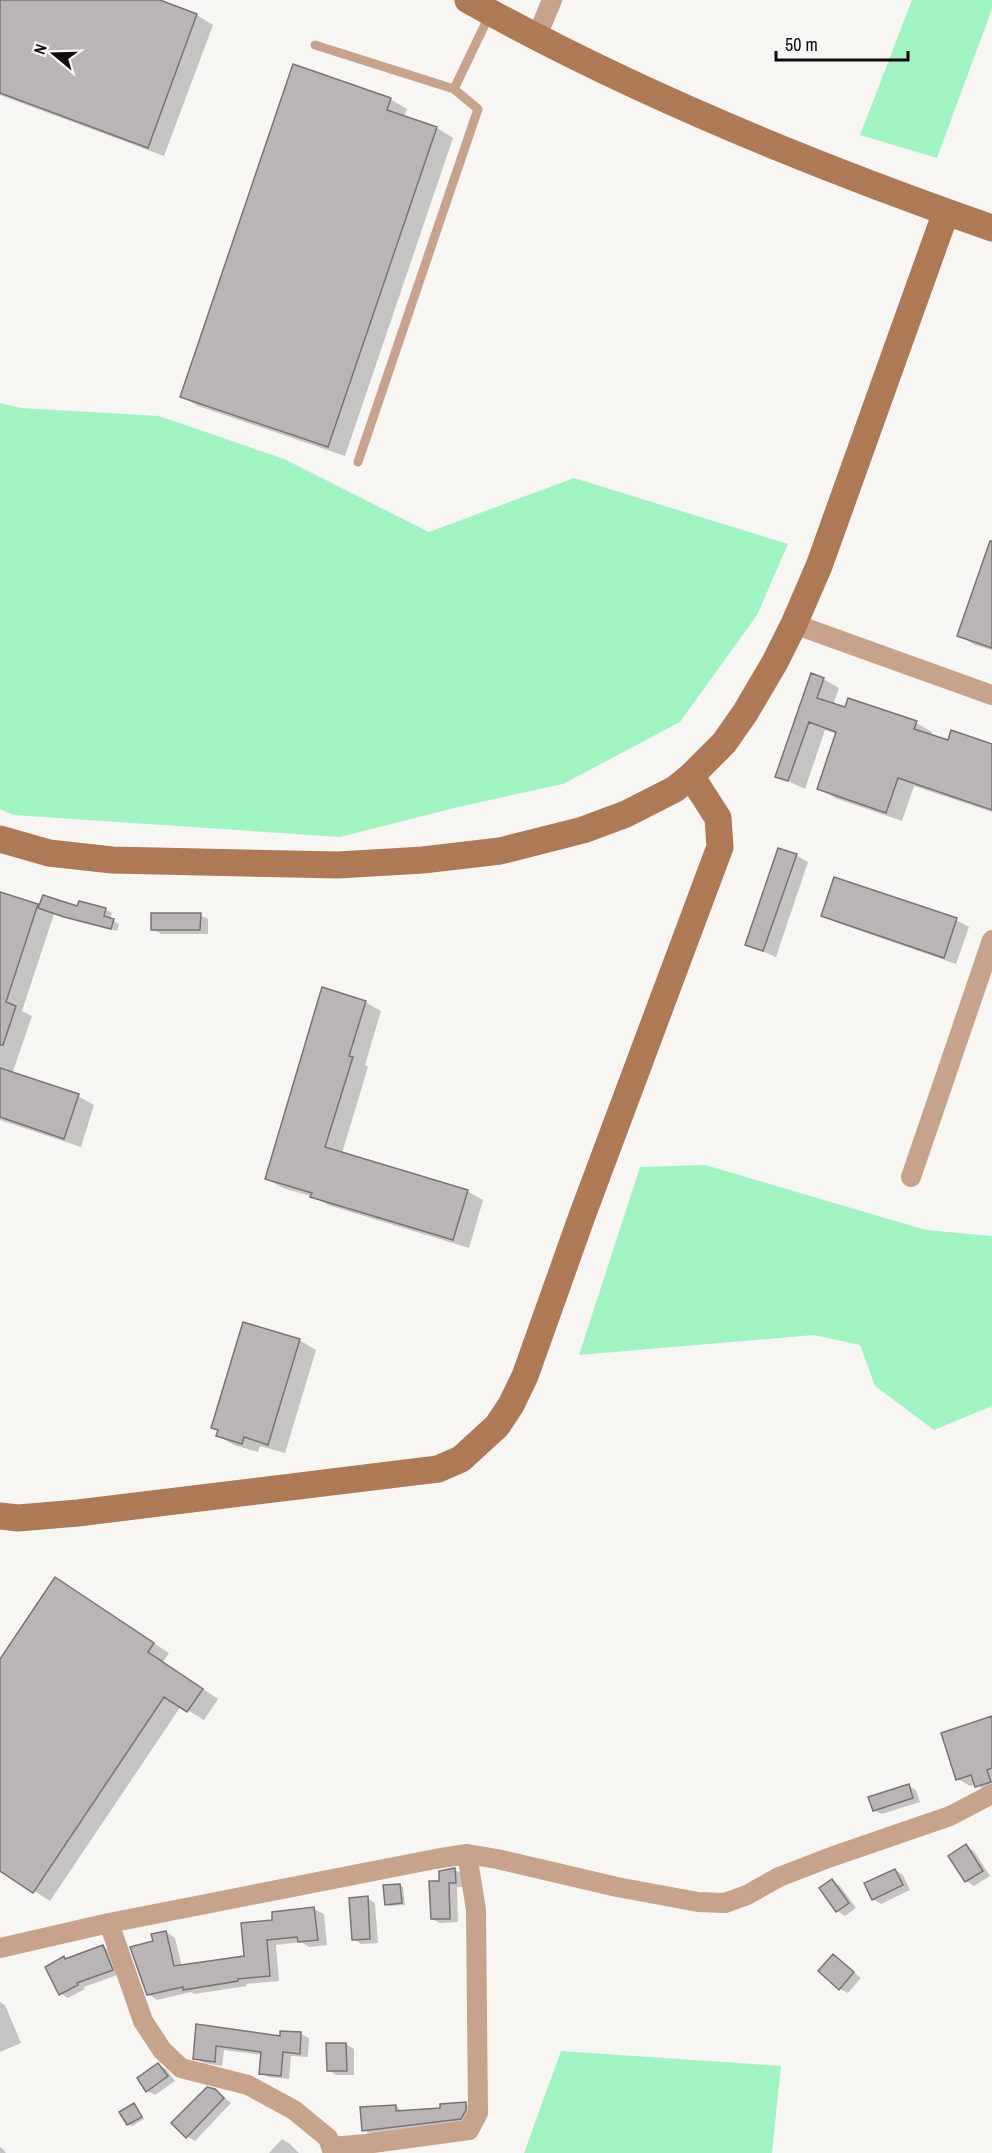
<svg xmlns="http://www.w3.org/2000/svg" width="992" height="2153" font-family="'Archivo Narrow',sans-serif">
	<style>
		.green { fill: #a0f4c1 }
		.shadow { fill: #0003 }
		.building { fill: #b9b5b7; stroke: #777475; stroke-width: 1.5 }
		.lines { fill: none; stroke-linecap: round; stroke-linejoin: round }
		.lane { stroke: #c7a38b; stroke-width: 9 }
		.street { stroke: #c7a38b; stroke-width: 20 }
		.secondary { stroke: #ae7a56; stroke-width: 27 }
	</style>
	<rect width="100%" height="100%" fill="#f8f6f3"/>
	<path class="green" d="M912,0h80v9l-55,149 -77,-23z
		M0,403l21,5 138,8 125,43 145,73 145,-54 214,66 -31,71 -77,107 -117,62 -109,24 -114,29 -327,-22 -13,-6z
		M705,1165l221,65 66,6v170l-58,24 -59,-44 -15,-41 -46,-10 -235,20 61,-188z
		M561,2051l220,15 -9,87h-248z"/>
	<path class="shadow" d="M0,0h155l42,15 16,10 -49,131 -164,-61z
		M390,99l17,10 -3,8 33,11 16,10 -108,318 -147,-50 -16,-10z
		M992,543v107l-17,-5 -16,-10z
		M823,679l16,9 -6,17 83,18 16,9 -1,4 18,6 43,3v67l-78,-26 -12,35 -67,-23 -16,-10 18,-54 -12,-4 -20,59 -28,-13z
		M796,855l12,7 -32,95 -29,-12z
		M0,893l40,14 66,3 6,3 -2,6 9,5 -2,7 -63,-17 -32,97 10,5 -20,58 66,22 16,9 -13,42 -81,-27z
		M200,915l8,4v15h-47l-8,-5z
		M823,915l133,5 13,7 -13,37 -121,-42z
		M365,1002l16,9 -16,54 3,2 -26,86 125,38 16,9 -14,48 -141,-43 -14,-8 -31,-9 -16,-9z
		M299,1340l17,10 -31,103 -25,-7 -2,6 -24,-7 -17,-10 2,-4 -6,-4z
		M56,1579l113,74 -6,9 55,37 -14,21 -23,-14 -131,195 -50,-32v-207z
		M992,1718v74l-3,1 -13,-9 -6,2 -12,-7z
		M909,1786l7,4 4,12 -38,12 -8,-4z
		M966,1846l8,5 16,25 -16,10 -8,-5z
		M455,1870l8,4v13h-6l1,35 -18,1 -8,-4 9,-36z
		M895,1870l8,5 7,15 -29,14 -8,-5z
		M832,1881l8,5 16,22 -11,8 -8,-5z
		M400,1885l3,2 2,18 -15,1 -4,-2z
		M367,1898l8,5 3,40 -17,1 -7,-5z
		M314,1909l10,5 3,31 -18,2 -8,-5 -25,3 3,36 -33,3 1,2 -53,8 -3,-2 -34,8 -9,-6 6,-52 12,-10 9,6 7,29 63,-10 29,-36z
		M103,1946l8,5 9,23 -36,13 1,2 -17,9 -8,-5 4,-35 3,2z
		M834,1956l27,22 -13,15 -8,-4z
		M0,2002l5,3 16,38 -21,9z
		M198,2026l83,11 1,-5 19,2 8,4 -1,19 -17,-1 -2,23 -20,-2 -8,-4 1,-18 -38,-5 -2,16 -19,-3 -8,-5z
		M346,2044l8,5v26h-18l-7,-5z
		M158,2065l8,4 9,12 -20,14 -8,-4z
		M215,2090l16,13 -36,38 -8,-5z
		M466,2104l7,4 -4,14 -99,12 -7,-4 33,-24 7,6 39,-2z
		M134,2105l3,2 7,12 -12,7 -4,-2z
		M282,2139l8,5 9,9h-30z
		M0,2147l3,2 3,4h-6z"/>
	<path class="building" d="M0,0h160l37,14 -49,134 -148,-55z
		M293,64l98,34 -4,12 50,17 -109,320 -148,-50z
		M990,541h2v107l-35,-12z
		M811,673l13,5 -7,20 28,9 3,-9 69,23 -3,8 34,11 3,-10 41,14v66l-94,-32 -12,35 -69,-24 19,-57 -27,-10 -21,59 -13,-4z
		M778,848l19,6 -34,97 -18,-6z
		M834,877l123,41 -13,40 -123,-42z
		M0,892l38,12 -32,98 10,4 -13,39h-3z
		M43,895l34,11 2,-5 27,7 -2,8 10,3 -3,10 -47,-12 -26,-9z
		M151,913h50l-1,17h-49z
		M322,987l44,14 -17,55 4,1 -28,90 143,43 -15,50 -143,-43 2,-4 -47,-14z
		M0,1068l79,26 -15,45 -64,-22z
		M243,1322l57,17 -32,106 -24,-8 -2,7 -26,-8 2,-6 -7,-2z
		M55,1577l99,66 -6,9 55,37 -16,23 -23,-15 -131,196 -33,-22v-212z
		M992,1716v52l-5,2 4,12 -16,5 -4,-12 -15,5 -15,-47z
		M909,1784l4,14 -40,13 -5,-14z
		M966,1844l17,27 -18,11 -17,-26z
		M455,1868l1,15h-7l1,36h-19l-2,-38h10v-10z
		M895,1869l8,16 -31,15 -8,-17z
		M832,1879l17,24 -13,9 -17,-24z
		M400,1884l2,19 -17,2 -2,-20z
		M368,1896l2,43 -18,1 -3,-42z
		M314,1907l4,33 -20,2 -1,-5 -30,3 3,36 -32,3v2l-55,9v-3l-36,8 -17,-48 23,-6 -2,-7 15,-3 8,35 70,-10 -3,-33 31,-3v-8z
		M103,1945l10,25 -36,13 1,2 -19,10 -14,-28 19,-11 1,3z
		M833,1954l21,18 -15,18 -21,-19z
		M196,2024l84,12v-5l21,1 -1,22 -17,-2 -2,24 -22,-2 2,-22 -45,-6 -1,16 -22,-3z
		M326,2043h20l1,28h-20z
		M158,2063l10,13 -22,16 -9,-14z
		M207,2087l8,2 9,9 -38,40 -15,-15z
		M466,2102v8l-5,9 -99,12 -2,-24 36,-2v6l44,-3v-4z
		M134,2103l8,14 -15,8 -8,-13z"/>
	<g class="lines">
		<path class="lane" d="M315,45l139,44 24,20 -120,353
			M454,89l35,-73"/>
		<path class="street" d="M537,36l15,-36
			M794,624l198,71
			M911,1177l81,-237
			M109,1923l34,98 19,29 19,18 67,17 46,25 34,28 5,15
			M0,1948l109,-25 326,-64 32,-5 30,5 120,28 81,15 27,1 22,-8 32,-18 52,-20 119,-41 42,-22
			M331,2147l35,-3 103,-14 9,-17 -2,-203 -9,-56"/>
		<path class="secondary" d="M468,0c164,92 346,166 524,228
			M0,839l49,14 63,7 226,5 85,-5 77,-9 83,-21 43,-16 49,-25 16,-13 33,-33 21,-30 30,-51 19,-38 25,-58 127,-354
			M0,1516l18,2 60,-5 360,-44 23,-10 36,-33 14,-21 14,-29 57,-160 138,-369 -2,-29 -27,-42"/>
	</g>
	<g transform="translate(54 54) rotate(289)" stroke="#f8f6f3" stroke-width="4.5" paint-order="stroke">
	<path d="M0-4.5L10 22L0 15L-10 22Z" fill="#0d0c0b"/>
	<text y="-9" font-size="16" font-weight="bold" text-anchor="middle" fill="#0d0c0b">N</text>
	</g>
	<path d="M776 51v9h132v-9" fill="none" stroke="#0d0c0b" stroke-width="3"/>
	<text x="785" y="51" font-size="18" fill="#0d0c0b" stroke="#f8f6f3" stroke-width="4.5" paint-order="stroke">50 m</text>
</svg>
